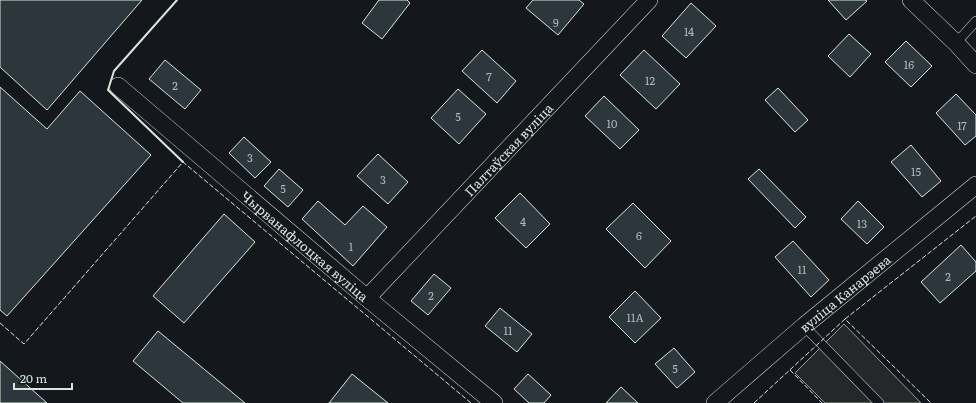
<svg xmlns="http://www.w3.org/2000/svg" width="976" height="403" font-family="Literata,serif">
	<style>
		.parking { fill: #24282b; stroke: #939e99 }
		.building { fill: #2c363c; stroke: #d8e6dc }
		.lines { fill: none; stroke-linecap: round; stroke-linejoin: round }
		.service-casing { stroke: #d8e6dc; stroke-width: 10 }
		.minor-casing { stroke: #d8e6dc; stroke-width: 18 }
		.service { stroke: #14181c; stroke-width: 9 }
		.minor { stroke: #14181c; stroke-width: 17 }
		.fence { stroke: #d8e6dc; stroke-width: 1; stroke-dasharray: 5 2; stroke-linecap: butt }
		.wall { stroke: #d8e6dc; stroke-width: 2 }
		.labels { text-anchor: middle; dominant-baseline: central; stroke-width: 3; stroke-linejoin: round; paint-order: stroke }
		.number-label { font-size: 11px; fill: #adbab4 }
		.street-label { font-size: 13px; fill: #d8e6dc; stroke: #14181c }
	</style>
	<rect width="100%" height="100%" fill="#14181c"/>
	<path class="parking" d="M844,324l77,79h-96l-30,-30z"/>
	<path class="building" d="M0,0h142l-95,110 -47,-43z
		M379,0h28l3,3 -28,36 -20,-16z
		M533,0h46l5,4 -26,31 -32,-27z
		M828,0h37l2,1 -21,19z
		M691,3l25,23 -30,32 -24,-22z
		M849,34l22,20 -21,23 -22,-21z
		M906,41l26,25 -21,21 -26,-25z
		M482,50l34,31 -19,22 -35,-32z
		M644,50l36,34 -24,25 -36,-34z
		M165,60l36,30 -16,19 -36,-30z
		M0,87l47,42 33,-38 71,64 -144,161 -7,-6z
		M778,88l30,32 -13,12 -30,-32z
		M458,89l28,25 -27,30 -28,-26z
		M956,94l20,21v21l-11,9 -29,-32z
		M604,96l35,34 -19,19 -35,-33z
		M244,137l27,25 -16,16 -26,-25z
		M911,145l30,36 -19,16 -31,-35z
		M378,154l30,28 -20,22 -31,-28z
		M279,169l24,21 -15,17 -24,-21z
		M759,169l47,48 -11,11 -47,-49z
		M520,193l30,31 -24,24 -31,-30z
		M318,201l27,24 18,-19 24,21 -34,39 -51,-47z
		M858,201l26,26 -17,17 -26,-25z
		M633,203l38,38 -26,27 -39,-39z
		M224,214l31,28 -71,81 -31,-27z
		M793,241l36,39 -18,17 -36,-40z
		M961,245l15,17v9l-36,32 -19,-21z
		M434,274l17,14 -23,27 -17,-14z
		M635,291l26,27 -26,25 -26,-26z
		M500,308l32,26 -15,18 -32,-26z
		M158,331l87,72h-62l-50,-42z
		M674,348l21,24 -18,16 -22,-24z
		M0,361l47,42h-47z
		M352,374l36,29h-59z
		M528,374l23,21 -7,8h-15l-15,-14z
		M621,387l17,16h-32z"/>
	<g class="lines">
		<g class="service-casing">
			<path id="service" d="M956,43l20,-22
				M804,326l75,77"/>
		</g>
		<g class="minor-casing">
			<g id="minor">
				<path d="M911,0l45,43 20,22"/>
				<path id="s1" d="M118,86l249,212 127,105"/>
				<path id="s2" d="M367,298l282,-298"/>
				<path id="s3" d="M715,403l89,-77 172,-141"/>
			</g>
		</g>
		<use href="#service" class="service"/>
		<use href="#minor" class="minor"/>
		<path class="fence" d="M845,319l131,-103
			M0,323l24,21 159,-182 288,241
			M790,370l32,33
			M754,403l91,-84 86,84"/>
		<path class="wall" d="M177,0l-63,71 -6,19 75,72"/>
	</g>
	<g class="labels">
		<g class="number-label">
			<text x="556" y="22">9</text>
			<text x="689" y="31">14</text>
			<text x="909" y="64">16</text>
			<text x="489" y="76">7</text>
			<text x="650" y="80">12</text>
			<text x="175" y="85">2</text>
			<text x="458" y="116">5</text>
			<text x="612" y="123">10</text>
			<text x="962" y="125">17</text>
			<text x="250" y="157">3</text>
			<text x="916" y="171">15</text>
			<text x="383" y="179">3</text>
			<text x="283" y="188">5</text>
			<text x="523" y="221">4</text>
			<text x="862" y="223">13</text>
			<text x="639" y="235">6</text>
			<text x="351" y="246">1</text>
			<text x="802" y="269">11</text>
			<text x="948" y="276">2</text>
			<text x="431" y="295">2</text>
			<text x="635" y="317">11А</text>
			<text x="508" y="330">11</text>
			<text x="675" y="368">5</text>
		</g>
		<g class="street-label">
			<text stroke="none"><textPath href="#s2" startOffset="205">Палтаўская вуліца</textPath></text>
			<text stroke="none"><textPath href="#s1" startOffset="246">Чырванафлоцкая вуліца</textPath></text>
			<text stroke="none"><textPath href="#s3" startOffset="170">вуліца Канарэева</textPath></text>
		</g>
	</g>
	<path d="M14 383v6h58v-6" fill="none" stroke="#d8e6dc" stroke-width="2"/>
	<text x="20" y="383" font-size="12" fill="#d8e6dc" stroke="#14181c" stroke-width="3" paint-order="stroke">20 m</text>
</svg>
